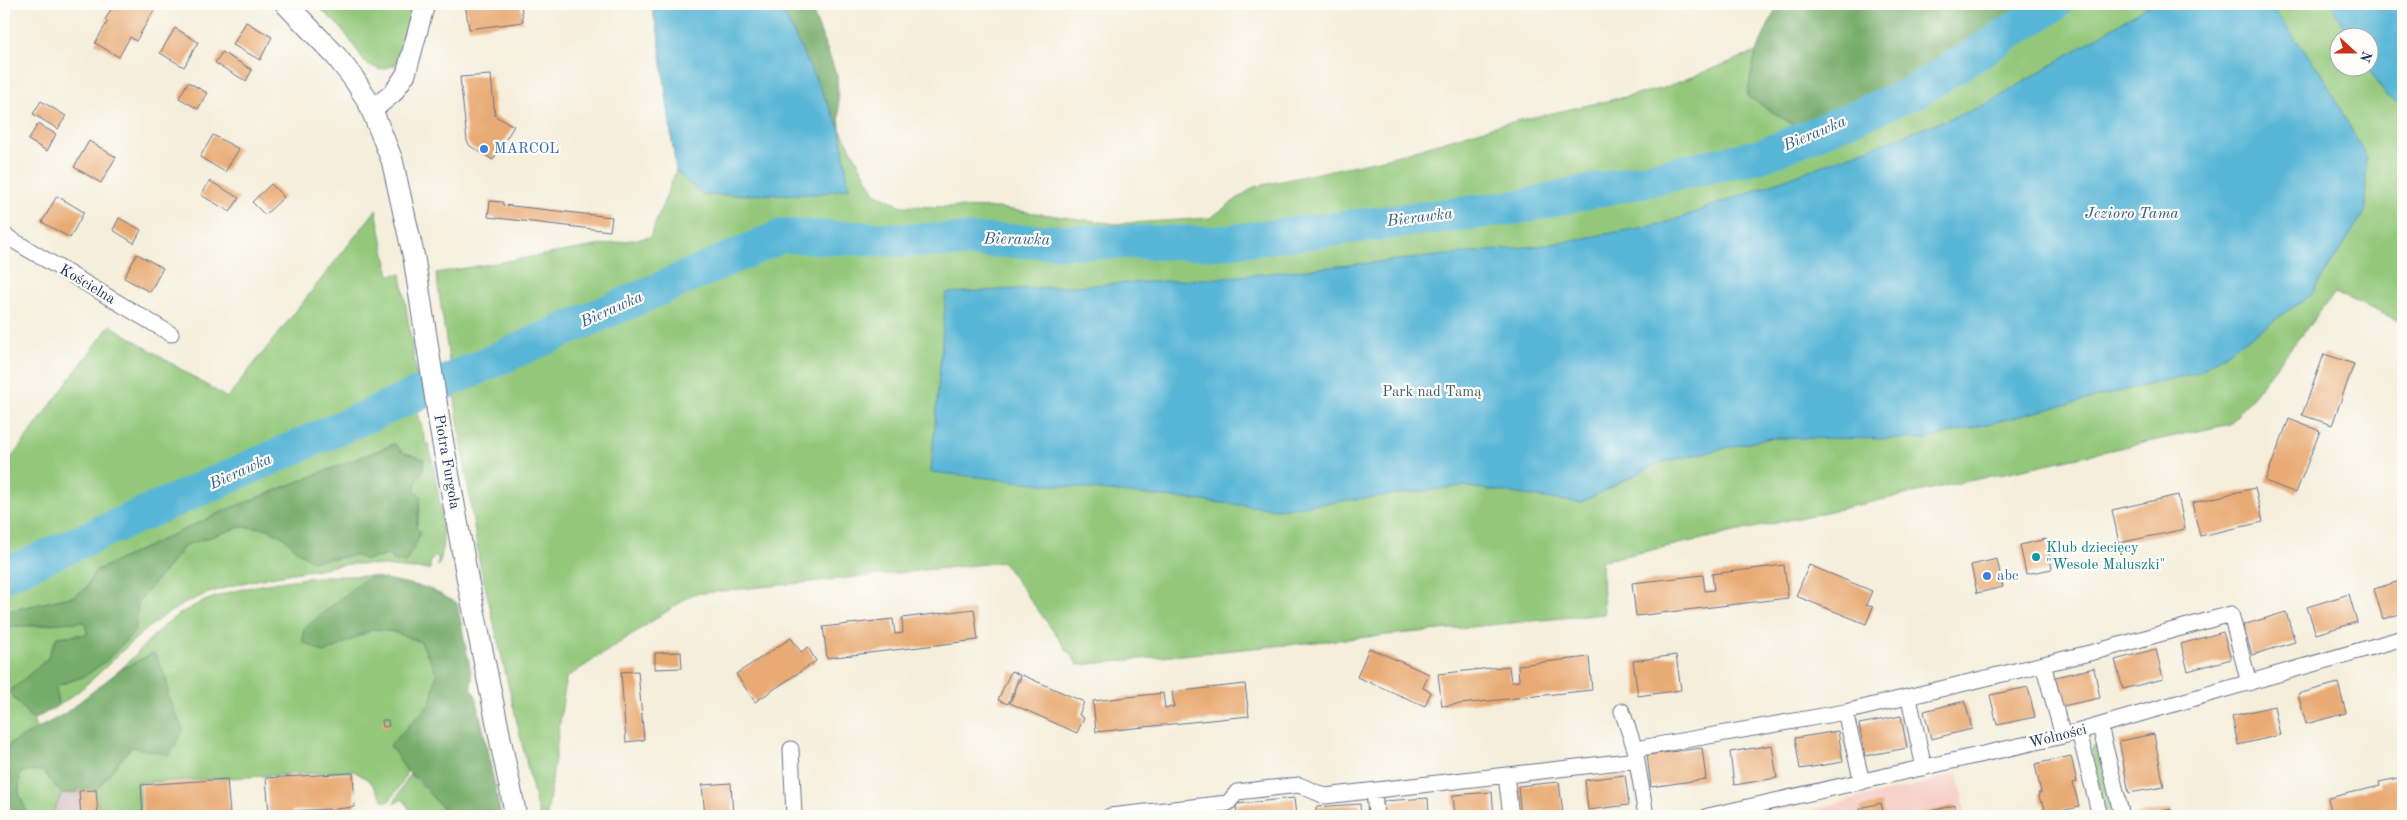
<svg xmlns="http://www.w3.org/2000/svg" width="2407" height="820" font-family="'Old Standard TT',serif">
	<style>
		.built { fill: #f7d0ca }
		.industrial { fill: #d2bec2 }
		.green { fill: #93c87a; stroke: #577c6c; fill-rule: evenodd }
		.forest { fill: #76ac6a; stroke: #486e64 }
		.water { fill: #59b6d7; stroke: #3a729a }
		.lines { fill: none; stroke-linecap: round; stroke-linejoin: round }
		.river { stroke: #59b6d7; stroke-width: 34 }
		.building { fill: #e9ab75 }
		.minor-casing { stroke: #67728a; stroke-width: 17 }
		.tertiary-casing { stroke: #67728a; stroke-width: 21 }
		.secondary-casing { stroke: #67728a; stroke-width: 23 }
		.minor { stroke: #fff; stroke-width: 15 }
		.tertiary { stroke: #fff; stroke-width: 19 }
		.secondary { stroke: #fff; stroke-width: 21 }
		.shop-dot { fill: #3f7fe0; stroke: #fdfcf7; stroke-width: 2 }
		.culture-dot { fill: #0f9aa8; stroke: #fdfcf7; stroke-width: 2 }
		.labels { text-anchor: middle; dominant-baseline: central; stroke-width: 4.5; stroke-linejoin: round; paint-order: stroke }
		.shop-label { font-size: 15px; fill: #366cbe; stroke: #fdfcf7; text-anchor: start }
		.street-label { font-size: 15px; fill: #1b2f5e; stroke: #fdfcf7 }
		.park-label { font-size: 15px; fill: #3f5d66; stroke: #fdfcf7 }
		.culture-label { font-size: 15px; fill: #0d838f; stroke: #fdfcf7; text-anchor: start }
		.water-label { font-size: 16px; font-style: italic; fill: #315e88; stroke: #fdfcf7 }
	</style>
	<rect width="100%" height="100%" fill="#fdfcf7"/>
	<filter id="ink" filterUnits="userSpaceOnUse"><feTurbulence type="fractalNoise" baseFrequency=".02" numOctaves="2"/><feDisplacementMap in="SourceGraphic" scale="10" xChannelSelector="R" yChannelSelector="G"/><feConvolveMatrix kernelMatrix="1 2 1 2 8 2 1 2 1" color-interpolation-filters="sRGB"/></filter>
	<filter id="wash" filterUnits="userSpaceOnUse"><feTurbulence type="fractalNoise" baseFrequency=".0096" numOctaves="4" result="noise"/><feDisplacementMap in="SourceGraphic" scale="20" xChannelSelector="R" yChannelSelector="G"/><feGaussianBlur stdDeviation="1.12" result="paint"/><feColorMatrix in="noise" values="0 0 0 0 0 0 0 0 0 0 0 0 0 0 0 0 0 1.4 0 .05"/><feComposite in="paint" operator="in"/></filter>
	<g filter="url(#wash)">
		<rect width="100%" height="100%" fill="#f5eedb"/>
		<path class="built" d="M1958,773l8,43h-183l134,-31z"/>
		<path class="industrial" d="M96,790l2,26h-63l18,-3 9,-19z"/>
		<path class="green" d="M316,4h96l-9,45 -8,16 -15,5 -14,-7 -24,-34z
			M2059,4h344v321v-3l-68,-29 -105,131 -629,137 3,53 -526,51 -75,-103 -310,32 -127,84 -19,138h-8l-60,-256 -43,-287 214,-36 26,-66 27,24 146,-7 -9,-59 35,64 27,13 95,2 119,16 94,-6 44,-31 138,-30 106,-32 163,-36 95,-37 -9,44 55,34zM2340,38h30v30h-30z
			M376,210l13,65 12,-1 17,111 -414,181v-104l3,2 103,-139 117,73z
			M416,405l10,38 3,2c5,27 22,98 9,121v-9l-3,-1 -5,6v7h-3c-26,1 -51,-6 -76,-5 -18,1 -35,6 -53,8 -51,9 -103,18 -145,52 -34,26 -59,59 -95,82l-2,-20 29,-10 22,-16 28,-29 3,-29 48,-57 54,-18 26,1 19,10 11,12 38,9 21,-4 11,5 23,-5 17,8 5,-14 7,-7 -2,-14 4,-17 -6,-22 5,-15 5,-7 -9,-11 -13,-4 -8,-8 -168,66 -131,61 -9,17 -11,8 -71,16v-30l36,-17 37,-13 6,-5 19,-8 25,-8 24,-12 10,-2 57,-27 20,-6z
			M325,576h46l-13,8 -33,69 48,-24 21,3 27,10 16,32 -7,30 -40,41 17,26 -5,12 -13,18h-5l-14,-20 -16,-10 -215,12 2,33h-43l-2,-26 35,-43 52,-17 -14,-31 -3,-21 -13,-25 -33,17c19,-17 34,-38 55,-53 42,-29 101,-35 150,-41z
			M66,622h19l3,12 -31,3 -10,22 -38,33 24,28 4,11 -33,18v-123h34z
			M2093,746h4l19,70h-10l-15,-68z
			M42,770l20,24 -9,19 -25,3 -9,-23v-21z
			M410,774l40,42h-43l5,-3 -9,-14 -10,5z"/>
		<path class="forest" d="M779,4h31l27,72 3,53z
			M1778,4h281l-257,126 -55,-34 9,-44z
			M395,444l7,8 22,7c1,10 -7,20 -10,30l7,7 -5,32 4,3c-2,12 -10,21 -14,32l-12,-2 -5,-6 -23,5 -11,-5 -43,6 -16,-11 -11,-12 -19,-10 -26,-1 -54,18 -48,57 -3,29 -28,29 -22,16 -29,10 2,20 -25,14 -24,-28 38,-33 10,-22 31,-3 -4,-12c-27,0 -53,5 -80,4v-14l71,-16 11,-8 9,-17 131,-61z
			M371,576l57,12 29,15 15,75 -1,10 5,8 25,120h-51l-32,-36 -11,-9 -17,-26 40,-41 7,-30 -16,-32 -27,-10 -21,-3 -48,24 -22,-11 1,-13 54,-45z
			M154,653l12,25 3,21 14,31 -13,25 -39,-8 -35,43 -34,4 -20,-24 -22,2 -1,21 9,23h-24v-67l2,-3 58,-32 56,-44z"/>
		<path class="water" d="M651,4h128l61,125 9,59 -32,6 -115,1 -26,-24 -18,-139z
			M2151,4h118l51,67 46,86v53l-55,85 -112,77 -272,67 -156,-1 -112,25 -79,40 -118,-17 -184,23 -347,-37 15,-179 275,-15 325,-33 120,-22 320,-118z
			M2331,4h72v101l-17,-9 -17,-28 1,-30 -19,-1z"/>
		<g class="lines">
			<path class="river" d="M4,575l512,-224 266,-115 129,4 305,3 302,-36 246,-52 153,-64 138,-87"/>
		</g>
		<g id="blocks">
			<path class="building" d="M114,4h44l-22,37 -6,-4 -11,20 -24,-14 13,-22 -3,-1z
				M465,4h56l2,18 -54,7z
				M246,22l26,15 -12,23 -27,-15z
				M175,28l23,14 -14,25 -24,-14z
				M222,52l30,18 -6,11 -31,-18z
				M491,75l4,41 19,10 -21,34 -23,-14 -3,-5 -7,-64z
				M188,82l19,11 -9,16 -19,-11z
				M41,101l25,15 -8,13 -25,-15z
				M38,124l18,10 -9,17 -19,-11z
				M213,135l26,14 -14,23 -25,-15z
				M89,141l27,16 -15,26 -27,-16z
				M210,181l29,17 -9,14 -29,-17z
				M271,184l13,13 -19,18 -13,-13z
				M57,196l27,16 -14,26 -28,-16z
				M490,201l13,1v3l109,12 -2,14 -122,-14z
				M119,218l22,12 -7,13 -21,-13z
				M137,254l26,14 -13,24 -26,-14z
				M2324,354l30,10 -22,61 -30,-10z
				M2289,419l31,12 -24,62 -31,-12z
				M2255,488l8,34 -63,14 -8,-33z
				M2178,495l7,34 -66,14 -7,-33z
				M2046,539l6,30 -26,5 -6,-29z
				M1997,559l6,28 -26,6 -6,-28z
				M1784,565l4,33 -152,18 -4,-33 71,-8 2,16 9,-1 -2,-16z
				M1809,565l63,26 -6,14 7,2 -7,17 -70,-28z
				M2403,580v33l-20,6 -9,-30z
				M2349,594l8,28 -41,12 -9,-27z
				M974,609l4,31 -151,18 -4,-31 70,-8 2,15 8,-1 -1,-15z
				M2286,612l9,30 -43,13 -9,-30z
				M2223,632l8,27 -43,12 -7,-27z
				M791,638l10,14 7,-5 8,14 -61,41 -19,-28z
				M1369,648l60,26 -6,14 8,4 -6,14 -68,-29z
				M2156,649l7,30 -40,10 -8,-29z
				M681,652l1,16 -27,1v-16z
				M1676,655l5,35 -43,6 -5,-35z
				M1589,657l3,33 -150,16 -4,-32 71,-8 2,16 8,-1 -1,-16z
				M2094,668l6,30 -42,9 -7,-29z
				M638,671l6,69 -18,2 -5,-70z
				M1011,671l9,4 -12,29 -10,-4z
				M1022,675l62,27 -5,13 5,3 -7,15 -67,-30z
				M2338,683l8,30 -40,11 -8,-30z
				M1245,684l4,32 -153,16 -3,-31 70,-8 2,15 9,-1 -2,-15z
				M2028,687l7,30 -38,8 -7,-30z
				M1965,701l7,28 -41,10 -7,-28z
				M2274,706l6,29 -42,10 -6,-29z
				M1901,716l6,32 -42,8 -6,-32z
				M382,720h6l1,6 -6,1z
				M1838,731l5,31 -43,7 -5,-31z
				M2154,734l10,53 -35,6 -10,-52z
				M1772,745l5,33 -43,7 -4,-33z
				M1702,748l4,31 -55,8 -4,-32z
				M2071,756l6,26 -4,1 6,24 -33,7 -3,-12 -2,1 -3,-10h3l-6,-29z
				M353,773l2,34 -20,2v3l-5,1 -1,-4 -37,2 1,4 -6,1v-4l-18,1 -3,-35z
				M1625,775l4,30 -41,5 -3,-30z
				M2403,777v37l-10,2h-61l-4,-18 52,-12 -1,-4z
				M227,779l3,35 -87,2 -2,-31z
				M1559,782l4,31 -42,3 -3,-30z
				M731,783l2,33h-28l-3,-31z
				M96,790l2,26h-17l-2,-25z
				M1492,792l2,24h-39l-2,-21z
				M1294,798l2,18h-59l-1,-12z
				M1428,798l1,18h-45l-1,-15z
				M1881,803l3,13h-35l12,-3 -1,-5z
				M1360,804l1,12h-45v-9z
				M1955,805l3,11h-47z
				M2171,809l1,7h-37v-1z
				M53,813v3h-20v-1z"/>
		</g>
	</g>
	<g filter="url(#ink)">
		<use href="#blocks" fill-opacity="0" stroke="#67728a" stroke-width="1"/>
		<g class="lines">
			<g class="minor-casing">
				<path id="minor" d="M4,235l167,99
					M2043,664l20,72
					M1909,698l15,70
					M1622,711l13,38 11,67
					M1845,712l17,70
					M2100,726l22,90
					M2079,732l21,84
					M791,749l3,67
					M1635,749l210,-37 257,-62 129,-36 18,69
					M1506,776l5,40
					M1374,791l2,25
					M1110,816l118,-13 9,-11 62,-7 26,11 312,-36
					M1708,816l355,-80 340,-98"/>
			</g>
			<g class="tertiary-casing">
				<path id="tertiary" d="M372,110l21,-17 13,-19 19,-70"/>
			</g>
			<g class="secondary-casing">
				<path id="secondary" d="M286,4l50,52 18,23 15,24 23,57 22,98 26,169 28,155 48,234"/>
			</g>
			<use href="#minor" class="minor"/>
			<use href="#tertiary" class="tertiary"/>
			<use href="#secondary" class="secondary"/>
		</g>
	</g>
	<g class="shop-dot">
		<circle cx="484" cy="149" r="5"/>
		<circle cx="1987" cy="576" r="5"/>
	</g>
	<circle class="culture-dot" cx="2036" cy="557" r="5"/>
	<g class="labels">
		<g class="shop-label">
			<text x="494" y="149">MARCOL</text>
			<text x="1997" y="576">abc</text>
		</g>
		<g class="street-label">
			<text transform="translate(87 285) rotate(31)">Kościelna</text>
			<text transform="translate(446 462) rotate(80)">Piotra Furgoła</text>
			<text transform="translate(2058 737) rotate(-14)">Wolności</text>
		</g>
		<g class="park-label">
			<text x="1432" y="392">Park nad Tamą</text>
		</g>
		<g class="culture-label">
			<text x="2046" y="548">Klub dziecięcy<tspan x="2046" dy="17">"Wesołe Maluszki"</tspan></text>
		</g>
		<g class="water-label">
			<text transform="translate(1815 134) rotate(-23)">Bierawka</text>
			<text x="2132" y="214">Jezioro Tama</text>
			<text transform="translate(1420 218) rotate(-7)">Bierawka</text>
			<text transform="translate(1017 240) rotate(1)">Bierawka</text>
			<text transform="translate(612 310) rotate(-24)">Bierawka</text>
			<text transform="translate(241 472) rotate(-24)">Bierawka</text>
		</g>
	</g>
	<rect width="2407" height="820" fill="none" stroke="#fdfcf7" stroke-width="20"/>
	<g transform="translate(2354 52) rotate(111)"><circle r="24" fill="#fdfcf7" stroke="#a3aaba"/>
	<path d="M0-4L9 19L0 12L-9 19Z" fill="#c8321e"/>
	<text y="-8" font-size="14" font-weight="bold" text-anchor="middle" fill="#1b2f5e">N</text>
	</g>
</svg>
